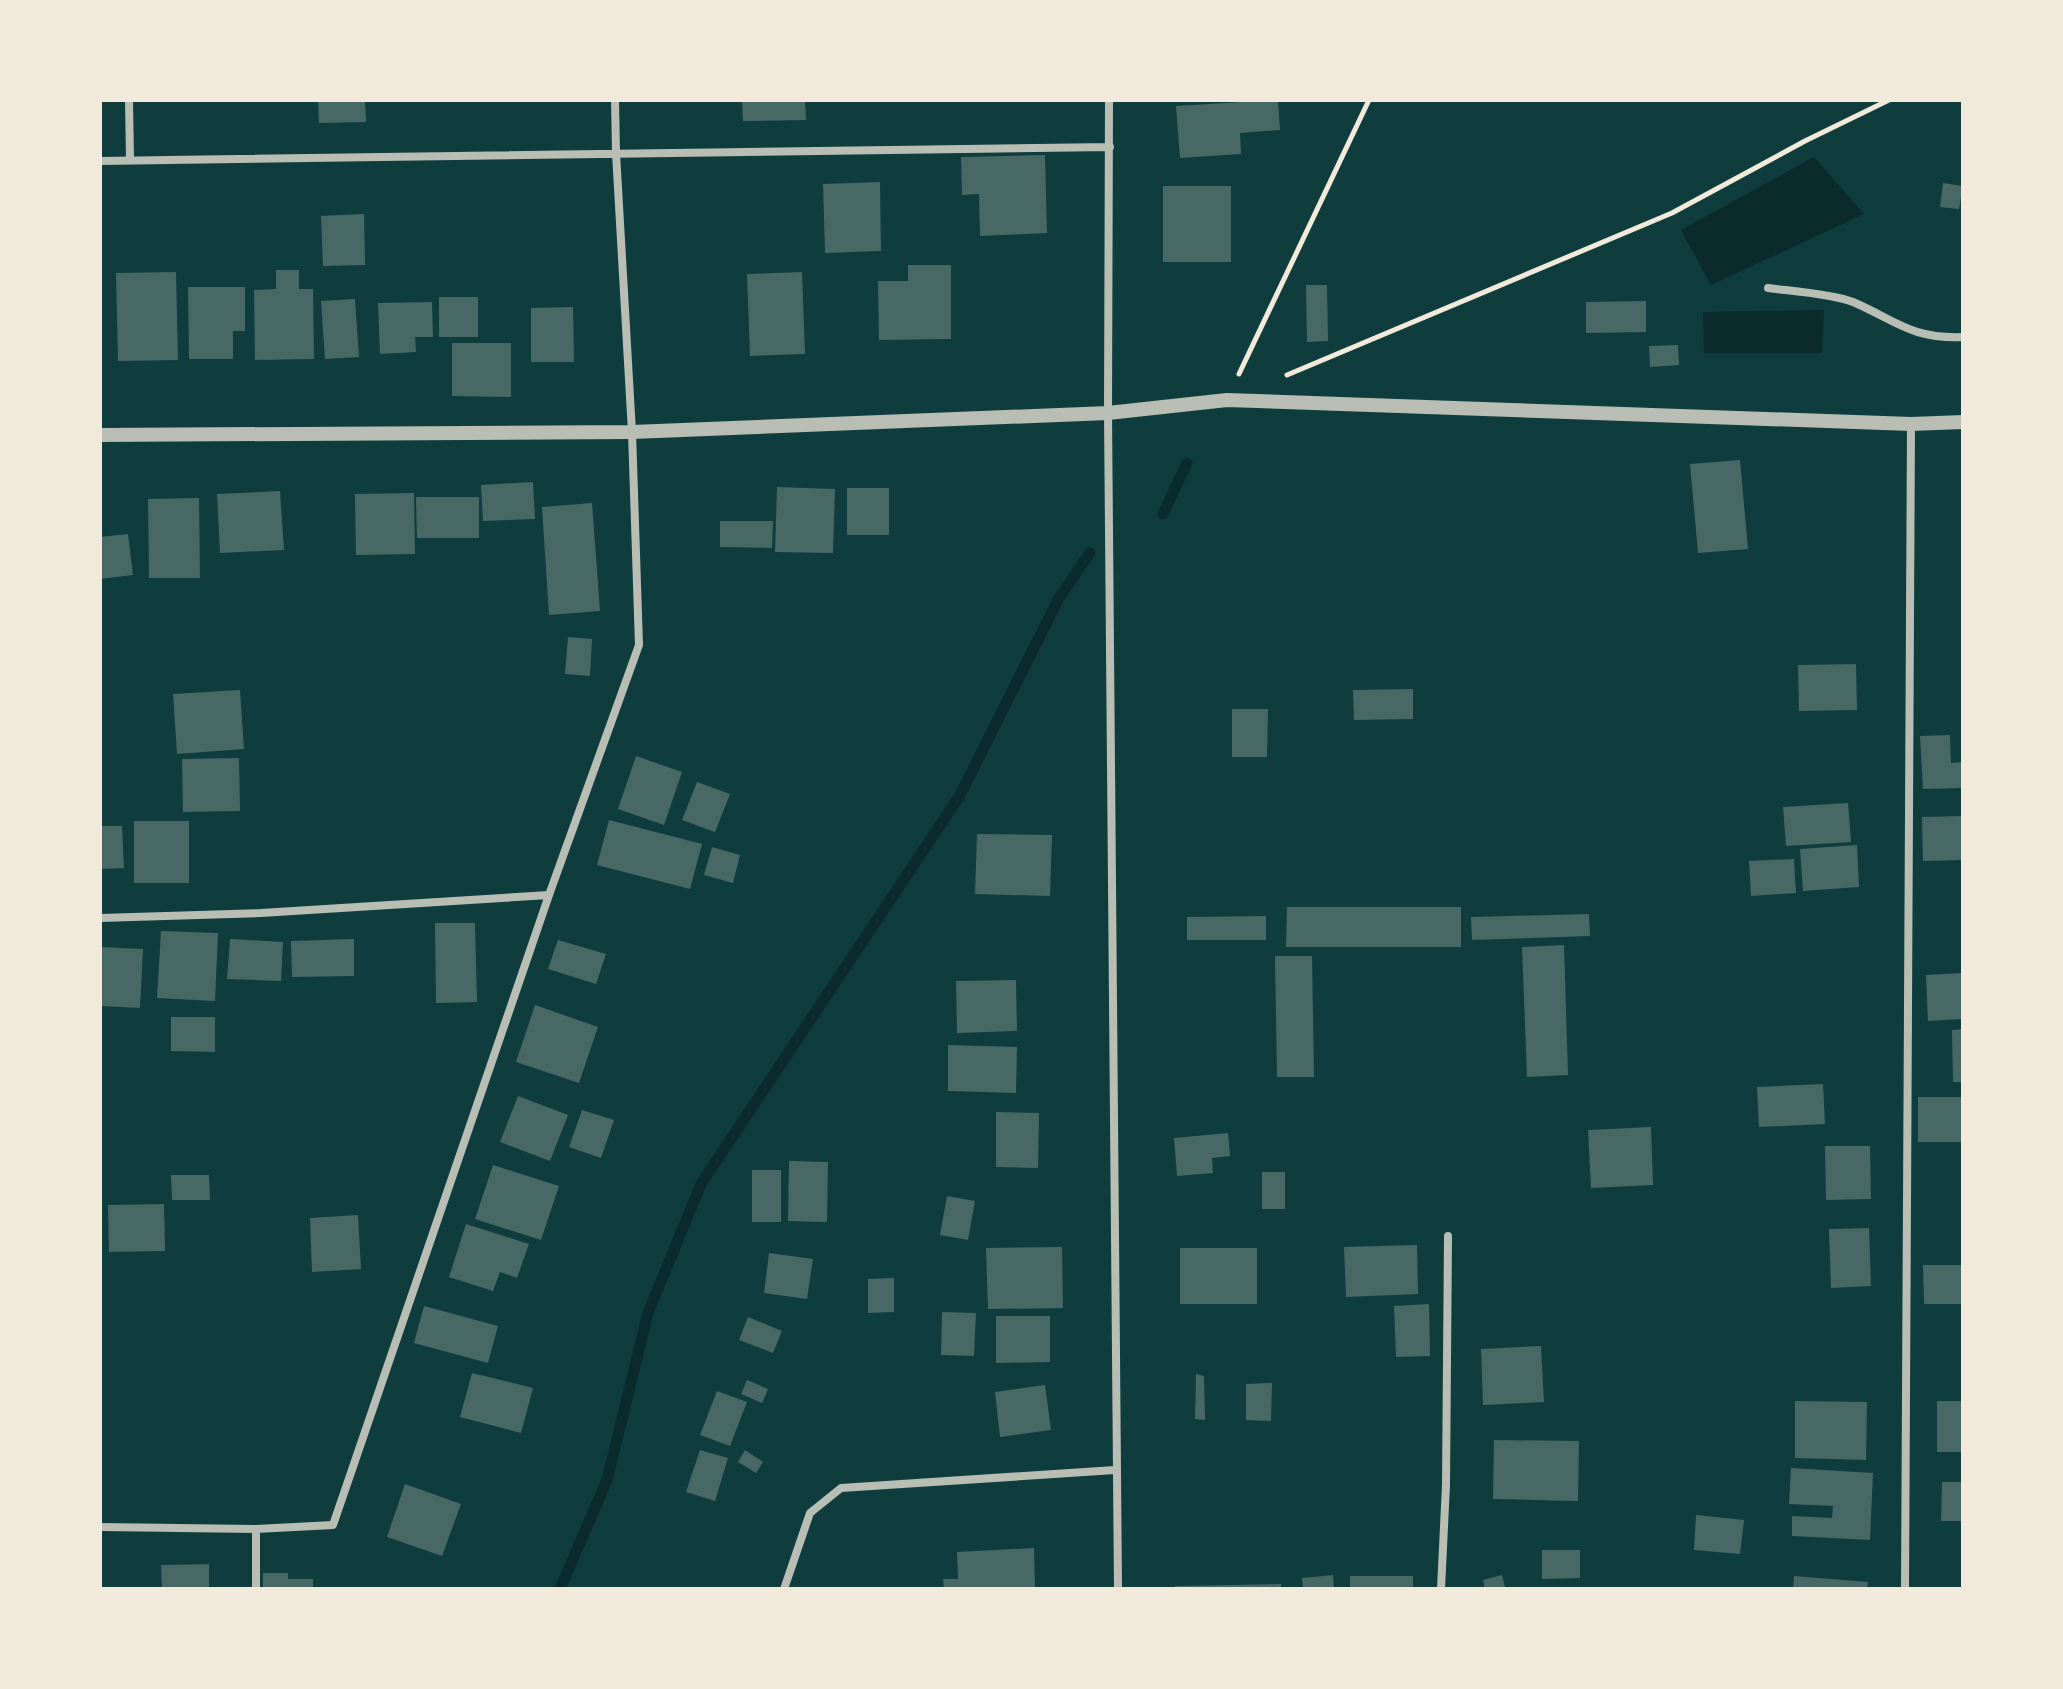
<svg xmlns="http://www.w3.org/2000/svg" width="2063" height="1689" font-family="'Alegreya Sans',sans-serif">
	<style>
		.water { fill: #0a2a2b }
		.lines { fill: none; stroke-linecap: round; stroke-linejoin: round }
		.stream { stroke: #0a2a2b; stroke-width: 11 }
		.building { fill: #486865 }
		.path { stroke: #f1e9da; stroke-width: 5 }
		.minor { stroke: #b8beb3; stroke-width: 8 }
		.tertiary { stroke: #b8beb3; stroke-width: 14 }
	</style>
	<rect width="100%" height="100%" fill="#0f3d3e"/>
	<path class="water" d="M1814,157l50,57 -153,71 -30,-55z
		M1824,310l-2,43h-118l-1,-41z"/>
	<g class="lines">
		<path class="stream" d="M1163,514l24,-51
			M560,1589l47,-109 41,-167 53,-129 258,-387 100,-199 31,-45"/>
	</g>
	<path class="building" d="M318,100h47l1,22 -47,1z
		M742,100h63l1,20 -63,1z
		M1278,100l2,30 -40,3 1,21 -61,4 -4,-52z
		M1045,155l2,78 -67,3 -1,-42 -17,1 -1,-38z
		M880,182l1,69 -56,2 -2,-69z
		M1943,183l20,3 -4,23 -19,-2z
		M1163,186h68v76h-68z
		M364,214l1,51 -42,1 -2,-50z
		M908,265h43v74l-72,1 -1,-59h30z
		M276,270h23v19h14l1,70 -59,1 -1,-70 22,-1z
		M176,272l2,88 -60,1 -2,-88z
		M802,272l3,82 -55,2 -3,-82z
		M1306,285h21l1,56 -21,1z
		M188,287h57v44h-12v28h-44z
		M439,297h39v40h-39z
		M355,299l4,58 -34,2 -4,-58z
		M1646,301v31l-60,1v-31z
		M432,302l1,35h-18l1,15 -36,2 -2,-51z
		M573,307l1,55h-43v-54z
		M452,343h59v54l-59,-1z
		M1678,345l1,20 -29,2 -1,-21z
		M1740,460l8,89 -50,4 -8,-89z
		M533,482l2,37 -52,2 -2,-36z
		M777,487l58,2 -2,64 -58,-1z
		M847,488h42v47h-42z
		M280,491l4,59 -64,3 -3,-59z
		M414,493l1,61 -59,1 -1,-61z
		M416,497h63v41h-62z
		M199,498l1,80h-51l-1,-79z
		M592,503l8,108 -51,4 -7,-108z
		M720,521h53l-1,27 -52,-1z
		M128,534l5,41 -33,4v-42z
		M568,637l24,2 -2,37 -25,-2z
		M1856,664l1,46 -58,1 -1,-46z
		M1413,689v30l-59,1 -1,-30z
		M240,690l4,59 -67,5 -4,-60z
		M1232,709h36l-1,48h-35z
		M1950,735l1,28 12,-1v26l-40,1 -3,-53z
		M636,756l46,16 -18,53 -46,-16z
		M239,758l1,53 -57,1 -1,-53z
		M697,782l33,12 -15,38 -33,-12z
		M1848,803l3,39 -65,4 -3,-39z
		M1963,816v44l-40,1 -1,-44z
		M609,820l93,24 -12,45 -93,-24z
		M134,821h55v62h-55z
		M100,826h22l2,42 -24,1z
		M977,834l75,1 -2,61 -75,-2z
		M1857,845l2,42 -56,4 -3,-42z
		M712,847l28,8 -7,28 -29,-8z
		M1794,859l2,34 -45,3 -2,-35z
		M1287,907h174v40h-175z
		M1589,914l1,22 -118,4 -1,-23z
		M1266,916v24h-79v-23z
		M435,923h40l2,79 -41,1z
		M161,931l57,2 -3,68 -58,-3z
		M230,939l53,3 -2,39 -54,-2z
		M354,939v37l-62,1 -1,-36z
		M558,940l48,14 -10,30 -48,-15z
		M1564,945l4,130 -41,2 -5,-130z
		M100,947l43,2 -3,59 -40,-2z
		M1275,956h37l2,121h-37z
		M1963,973v46l-35,2 -2,-46z
		M1016,980l1,51 -60,2 -1,-52z
		M535,1005l63,22 -19,56 -63,-21z
		M171,1017h44v35l-44,-1z
		M1963,1029v53h-10l-1,-52z
		M948,1045l69,2 -1,46 -68,-2z
		M1823,1084l2,40 -66,3 -2,-40z
		M518,1096l50,19 -18,46 -50,-19z
		M1918,1097h45v45h-45z
		M582,1110l32,10 -13,38 -32,-11z
		M996,1112l43,1 -1,55 -42,-1z
		M1651,1127l2,58 -62,3 -3,-58z
		M1228,1133l2,23 -18,2 1,15 -36,3 -3,-38z
		M1825,1146h45l1,53 -45,1z
		M789,1161l39,1 -1,60 -39,-1z
		M493,1165l66,21 -18,54 -66,-21z
		M752,1170h29v52h-29z
		M1262,1172h23v37h-23z
		M171,1175h38l1,25h-38z
		M947,1196l28,5 -7,39 -28,-5z
		M164,1204l1,47 -56,1 -1,-47z
		M358,1215l3,54 -49,3 -2,-54z
		M466,1224l63,20 -12,34 -17,-6 -7,19 -44,-14z
		M1869,1228l2,58 -40,2 -2,-59z
		M1417,1245l1,49 -72,3 -2,-50z
		M1062,1247l1,61 -75,1 -2,-61z
		M1180,1248h77v56h-77z
		M769,1253l44,6 -6,40 -43,-6z
		M1923,1265h40v39h-39z
		M894,1278v34l-26,1v-34z
		M1429,1304l1,52 -34,1 -2,-51z
		M424,1306l74,20 -10,37 -74,-20z
		M942,1312l34,1 -2,43 -33,-1z
		M996,1316h54v46l-54,1z
		M748,1317l34,14 -9,22 -34,-13z
		M1541,1346l3,56 -61,3 -2,-56z
		M472,1373l61,15 -12,45 -61,-16z
		M1196,1374l8,2 1,44 -10,-1z
		M747,1380l21,9 -6,14 -21,-9z
		M1272,1383l-1,38 -25,-1v-36z
		M1045,1385l6,45 -51,7 -5,-45z
		M717,1391l30,11 -17,44 -30,-11z
		M1795,1401l72,1 -1,58 -71,-2z
		M1937,1401h26v51h-26z
		M1494,1440l85,1 -1,60 -85,-2z
		M700,1450l28,8 -13,43 -29,-9z
		M745,1450l18,12 -7,11 -18,-11z
		M1791,1468l82,5 -3,67 -78,-4v-20l40,2 1,-12 -44,-2z
		M1942,1482h21v39h-22z
		M405,1484l56,20 -19,52 -55,-19z
		M1696,1515l48,5 -4,34 -46,-4z
		M1034,1548l1,41h-91l-1,-10h15l-1,-27z
		M1542,1550h38v28l-38,1z
		M209,1564v25h-47l-1,-24z
		M263,1573h25v6h25v10h-50z
		M1333,1575l1,14h-31l-1,-11z
		M1502,1575l3,12 -20,2 -2,-9z
		M1350,1576h63v13h-63z
		M1794,1576l74,6 -1,7h-74z
		M1281,1584v5h-106v-3z"/>
	<g class="lines">
		<path class="path" d="M1239,374l130,-274
			M1287,375l385,-162 133,-72 84,-41"/>
		<path class="minor" d="M129,100l1,60
			M1109,100l-1,313 10,1176
			M100,161l1010,-14
			M1768,288c23,3 65,6 85,14 44,19 58,37 110,35
			M100,918l161,-5 288,-18
			M100,1527l156,2 77,-4 216,-630 90,-250 -7,-213 -16,-279 -1,-53
			M256,1589v-60
			M784,1589l26,-76 31,-25 274,-18
			M1441,1589l5,-104 2,-249
			M1905,1589l6,-1165"/>
		<path class="tertiary" d="M100,435l532,-3 476,-19 119,-13 684,24 52,-2"/>
	</g>
	<rect width="2063" height="1689" fill="none" stroke="#f1e9da" stroke-width="204"/>
</svg>
